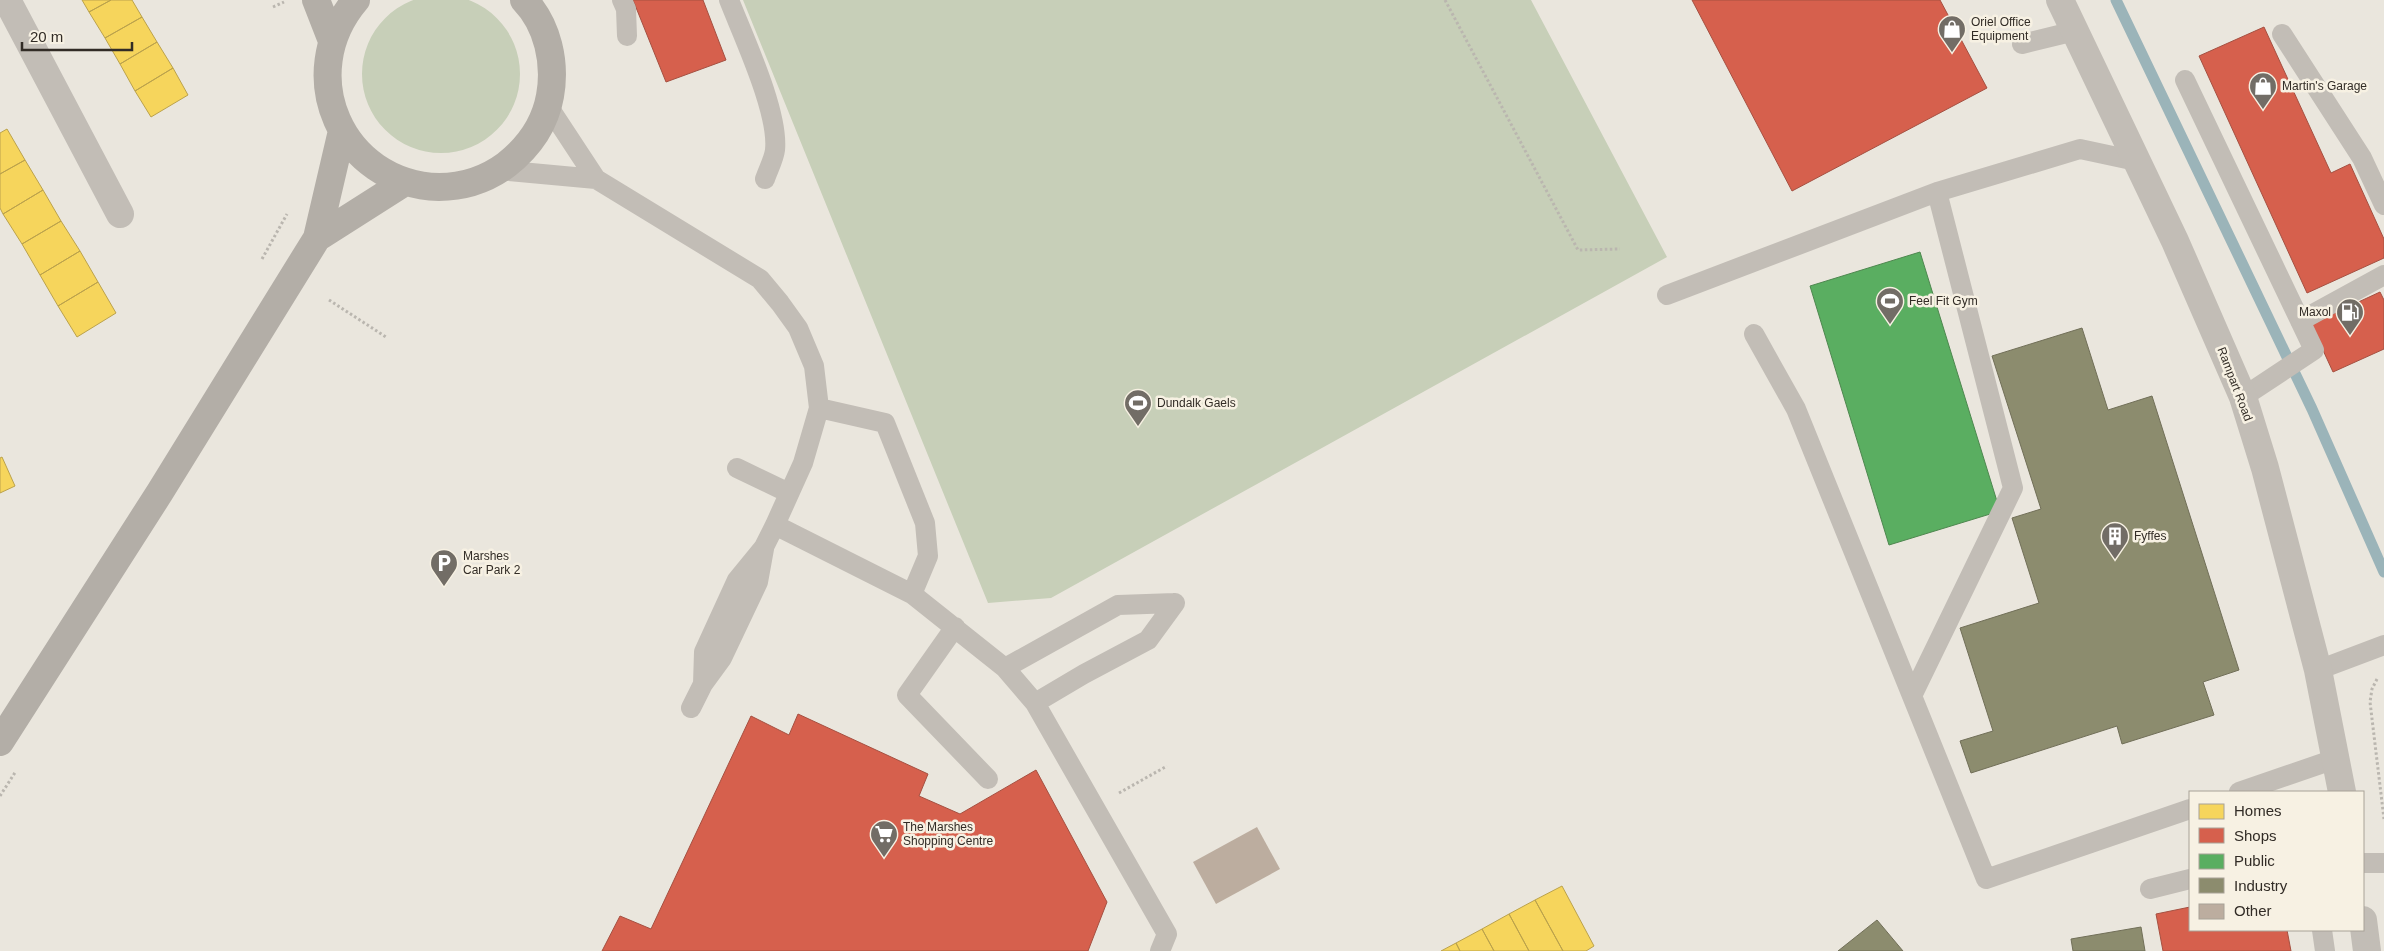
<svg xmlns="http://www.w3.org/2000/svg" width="2384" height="951" font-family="Helvetica,sans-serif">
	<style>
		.green { fill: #c7cfb8 }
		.homes { fill: #f6d55c; stroke: #bba24c }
		.shops { fill: #d6604d; stroke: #a55041 }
		.public { fill: #5aae61; stroke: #4e874f }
		.industry { fill: #8c8c6e; stroke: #716f58 }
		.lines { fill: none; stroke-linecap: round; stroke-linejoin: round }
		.stream { stroke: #9bb4b9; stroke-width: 11 }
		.building { fill: #bcad9f }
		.path { stroke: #bab6af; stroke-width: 3; stroke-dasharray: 2.5 2.5; stroke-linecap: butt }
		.lane { stroke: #c2bdb6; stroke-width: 20 }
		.street { stroke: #c2bdb6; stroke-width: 28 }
		.secondary { stroke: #b3aea7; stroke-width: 28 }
		.labels { text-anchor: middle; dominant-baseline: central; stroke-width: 5; stroke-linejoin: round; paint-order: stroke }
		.poi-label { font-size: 12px; fill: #322c26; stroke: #f7f1e3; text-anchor: start }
		.street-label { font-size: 12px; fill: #322c26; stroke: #f7f1e3 }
	</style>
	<rect width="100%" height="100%" fill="#eae6dd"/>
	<path class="green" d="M362 74a79 79 0 1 1 158 0a79 79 0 1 1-158 0Z
		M743,0h788l136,257 -616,341 -63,5z"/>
	<path class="homes" d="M82,0h29l-22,12z
		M111,0h21l10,17 -37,21 -16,-26z
		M142,17l15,25 -37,22 -15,-26z
		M157,42l16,26 -38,23 -15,-27z
		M173,68l15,27 -37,22 -16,-26z
		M7,129l18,31 -25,14v-41z
		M25,160l18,30 -40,24 -3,-6v-34z
		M43,190l18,31 -39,23 -19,-30z
		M61,221l19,30 -40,24 -18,-31z
		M80,251l18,31 -40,24 -18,-31z
		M98,282l18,31 -39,24 -19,-31z
		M2,457l13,29 -15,7v-35z
		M1562,886l32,60 -8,5h-23l-28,-51z
		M1535,900l28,51h-34l-20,-37z
		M1509,914l20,37h-35l-12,-22z
		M1482,929l12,22h-34l-4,-8z
		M1456,943l4,8h-19z"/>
	<path class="shops" d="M633,0h70l23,60 -60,22z
		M1692,0h248l47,88 -195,103z
		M2264,27l67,146 19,-9 34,75v19l-77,35 -108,-237z
		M2380,292l4,8v49l-51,23 -22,-48z
		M798,714l130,60 -9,22 41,18 76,-44 71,132 -19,49h-486l18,-35 31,13 100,-213 38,19z
		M2190,907v23h97l4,21h-128l-7,-37z"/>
	<path class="public" d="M1920,252l80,259 -111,34 -79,-259z"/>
	<path class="industry" d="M2082,328l26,82 44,-14 87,274 -36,12 11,33 -92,29 -5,-18 -146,47 -11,-32 33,-10 -33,-103 79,-25 -27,-85 29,-9 -49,-153z
		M1877,920l26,31h-65z
		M2141,927l4,24h-72l-2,-12z"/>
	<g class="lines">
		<path class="stream" d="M2116,0l196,409 72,163"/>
	</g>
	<path class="building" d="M1257,827l23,42 -64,35 -23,-42z"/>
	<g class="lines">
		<path class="path" d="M1445,0l133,250 42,-1
			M273,7l11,-5
			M262,259l25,-45
			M329,300l57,37
			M2377,679l-5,10 -2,13 14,117
			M1119,793l48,-27
			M0,796l16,-25"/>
		<path class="lane" d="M622,0l4,9 1,27
			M729,0c14,36 50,112 46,150 -1,9 -7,20 -10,29
			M2282,34l80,124 22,47
			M2022,44l53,-13
			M2185,80l129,270 -71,47
			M548,106l48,73 164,100 20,24 18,25 16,38 5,42 -16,55 -28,62 -11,22 -27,33 -33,72 -1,32
			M499,170l97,9
			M1667,295l270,-103 143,-43 56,12
			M2300,321l84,-46
			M1754,334l42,75 190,470 204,-70
			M819,408l66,15 40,100 3,33 -16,38
			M737,468l52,25
			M775,525l137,69 93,74 30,35 132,231 -7,17
			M955,627l-48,68 81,84
			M1005,668l113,-63 57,-2
			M2318,670l66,-25
			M1912,696l101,-208 -76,-296
			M1035,703l49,-29 64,-34 27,-37
			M691,708l12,-24 19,-26 36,-76 6,-33
			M2239,792l96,-33
			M2363,863h21
			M2150,889l40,-10
			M2322,930l3,21"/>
		<path class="street" d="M7,0l113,214
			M2060,0l115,241 68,156 22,71 53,202 24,122
			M2363,920l4,31"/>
		<path class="secondary" d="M316,0l16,41
			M356,0c-63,74 -15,184 83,187 24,0 48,-8 67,-22 23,-18 39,-41 44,-69 6,-33 -2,-71 -26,-96
			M317,238l88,-56
			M0,742l160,-250 157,-254 25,-107"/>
	</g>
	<defs>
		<g id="shop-pin" transform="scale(1.4375)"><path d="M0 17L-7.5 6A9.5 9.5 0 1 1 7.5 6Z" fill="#726d66" stroke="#f7f1e3"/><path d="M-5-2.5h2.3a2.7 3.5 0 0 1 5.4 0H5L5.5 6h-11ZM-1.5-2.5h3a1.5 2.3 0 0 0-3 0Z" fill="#fff"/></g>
		<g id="stadium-pin" transform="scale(1.4375)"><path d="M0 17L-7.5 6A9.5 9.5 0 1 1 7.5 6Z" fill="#726d66" stroke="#f7f1e3"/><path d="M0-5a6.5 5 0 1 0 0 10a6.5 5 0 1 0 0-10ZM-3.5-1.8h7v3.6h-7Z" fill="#fff"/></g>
		<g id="fuel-pin" transform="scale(1.4375)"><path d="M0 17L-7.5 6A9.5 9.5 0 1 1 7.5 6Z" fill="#726d66" stroke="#f7f1e3"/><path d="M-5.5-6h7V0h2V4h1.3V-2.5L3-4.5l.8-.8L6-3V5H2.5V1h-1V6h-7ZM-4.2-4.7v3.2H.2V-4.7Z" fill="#fff"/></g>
		<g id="building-pin" transform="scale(1.4375)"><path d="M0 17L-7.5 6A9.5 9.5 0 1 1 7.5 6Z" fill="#726d66" stroke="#f7f1e3"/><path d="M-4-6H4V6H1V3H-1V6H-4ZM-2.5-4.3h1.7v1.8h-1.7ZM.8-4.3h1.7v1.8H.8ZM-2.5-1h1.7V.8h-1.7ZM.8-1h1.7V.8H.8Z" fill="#fff"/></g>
		<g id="parking-pin" transform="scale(1.4375)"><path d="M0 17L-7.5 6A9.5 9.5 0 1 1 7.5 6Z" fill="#726d66" stroke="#f7f1e3"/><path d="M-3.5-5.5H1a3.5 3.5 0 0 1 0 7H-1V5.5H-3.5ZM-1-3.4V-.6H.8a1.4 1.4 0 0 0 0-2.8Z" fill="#fff"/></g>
		<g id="supermarket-pin" transform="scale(1.4375)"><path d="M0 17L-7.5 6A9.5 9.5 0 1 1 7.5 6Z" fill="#726d66" stroke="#f7f1e3"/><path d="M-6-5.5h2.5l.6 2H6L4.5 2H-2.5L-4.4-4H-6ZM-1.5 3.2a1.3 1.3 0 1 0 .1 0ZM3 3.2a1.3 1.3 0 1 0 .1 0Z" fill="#fff"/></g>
	</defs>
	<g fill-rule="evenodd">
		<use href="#shop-pin" x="1952" y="29"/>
		<use href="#shop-pin" x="2263" y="86"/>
		<use href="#stadium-pin" x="1890" y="301"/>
		<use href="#fuel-pin" x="2350" y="312"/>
		<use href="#stadium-pin" x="1138" y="403"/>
		<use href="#building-pin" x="2115" y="536"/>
		<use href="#parking-pin" x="444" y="563"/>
		<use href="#supermarket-pin" x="884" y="834"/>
	</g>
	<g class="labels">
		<g class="poi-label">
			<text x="1971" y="22">Oriel Office<tspan x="1971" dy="14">Equipment</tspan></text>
			<text x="2282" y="86">Martin's Garage</text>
			<text x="1909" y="301">Feel Fit Gym</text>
			<text x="2331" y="312" text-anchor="end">Maxol</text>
			<text x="1157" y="403">Dundalk Gaels</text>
			<text x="2134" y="536">Fyffes</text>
			<text x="463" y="556">Marshes<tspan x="463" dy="14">Car Park 2</tspan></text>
			<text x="903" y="827">The Marshes<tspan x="903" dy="14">Shopping Centre</tspan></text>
		</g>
		<g class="street-label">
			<text transform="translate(2235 384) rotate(69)">Rampart Road</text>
		</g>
	</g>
	<rect x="2189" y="791" width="175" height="140" fill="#f7f1e3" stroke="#a8a297"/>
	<rect x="2199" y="804" width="25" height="15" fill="#f6d55c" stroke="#a8a297"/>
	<text x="2234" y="816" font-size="15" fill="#322c26">Homes</text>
	<rect x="2199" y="828" width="25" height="15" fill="#d6604d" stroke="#a8a297"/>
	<text x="2234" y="841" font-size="15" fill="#322c26">Shops</text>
	<rect x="2199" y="854" width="25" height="15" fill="#5aae61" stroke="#a8a297"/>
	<text x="2234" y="866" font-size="15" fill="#322c26">Public</text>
	<rect x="2199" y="878" width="25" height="15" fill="#8c8c6e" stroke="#a8a297"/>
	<text x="2234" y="891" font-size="15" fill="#322c26">Industry</text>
	<rect x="2199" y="904" width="25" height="15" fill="#bcad9f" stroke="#a8a297"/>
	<text x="2234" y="916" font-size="15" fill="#322c26">Other</text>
	<path d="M22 42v8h110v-8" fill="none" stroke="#322c26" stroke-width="2.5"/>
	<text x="30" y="42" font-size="15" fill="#322c26" stroke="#f7f1e3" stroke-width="4" paint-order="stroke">20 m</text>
</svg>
